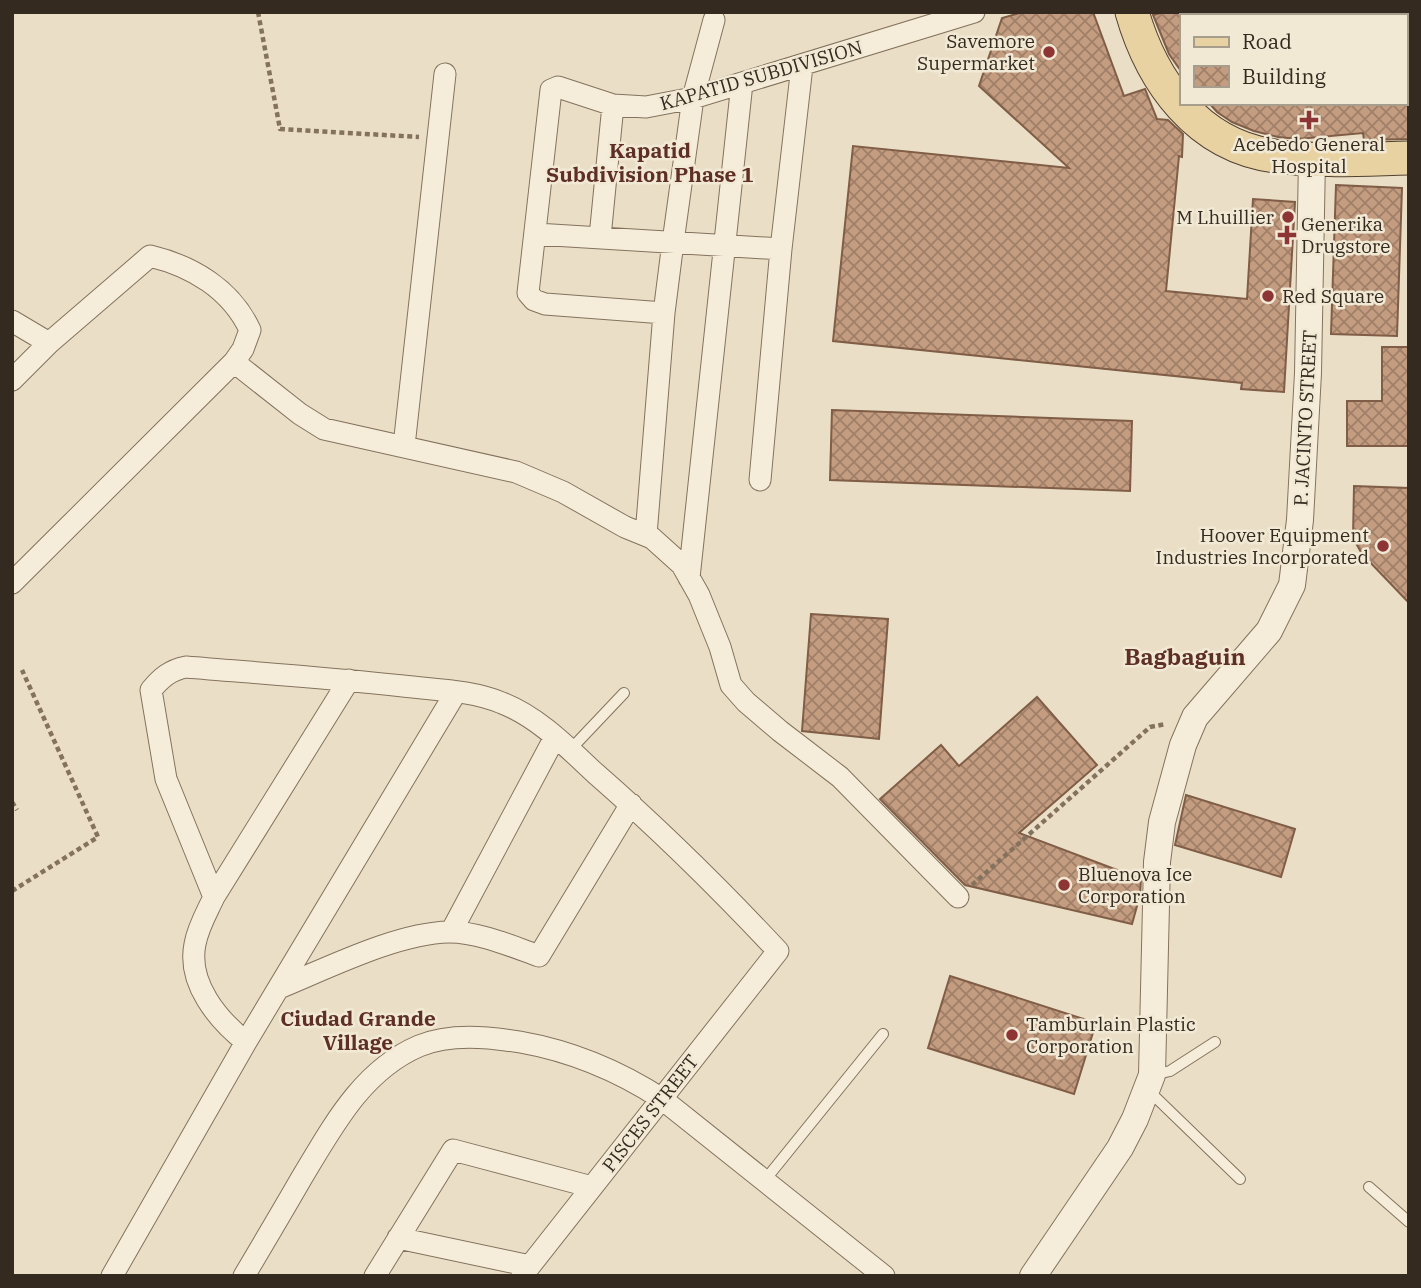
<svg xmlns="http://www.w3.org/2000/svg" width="1421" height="1288" font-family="'IBM Plex Serif',serif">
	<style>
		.building { fill: url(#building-cross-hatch); stroke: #805d46; stroke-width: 2 }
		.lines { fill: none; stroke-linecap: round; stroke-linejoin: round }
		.service-casing { stroke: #84725e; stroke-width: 12 }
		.minor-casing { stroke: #84725e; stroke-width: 23 }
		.tertiary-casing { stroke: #84725e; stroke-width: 28 }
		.primary-casing { stroke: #524031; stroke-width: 35 }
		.path { stroke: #84725e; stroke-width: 4.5; stroke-dasharray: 5 3.5; stroke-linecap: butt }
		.service { stroke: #f5edd9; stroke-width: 10 }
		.minor { stroke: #f5edd9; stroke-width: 21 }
		.tertiary { stroke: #f5edd9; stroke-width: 26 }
		.primary { stroke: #e9d2a2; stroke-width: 33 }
		.poi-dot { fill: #8d3435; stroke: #f2e9d5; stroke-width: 2.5 }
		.labels { text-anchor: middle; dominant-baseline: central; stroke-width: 5; stroke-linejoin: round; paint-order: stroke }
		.poi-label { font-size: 19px; fill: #352a20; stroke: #f2e9d5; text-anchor: start }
		.street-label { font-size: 19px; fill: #352a20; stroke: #f2e9d5 }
		.neighbourhood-label { font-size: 21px; font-weight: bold; fill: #5e2f24; stroke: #f2e9d5 }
		.quarter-label { font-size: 23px; font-weight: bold; fill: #5e2f24; stroke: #f2e9d5 }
	</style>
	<defs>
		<pattern id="building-cross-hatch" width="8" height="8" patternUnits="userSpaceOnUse" patternTransform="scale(1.75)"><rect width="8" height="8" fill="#c49c80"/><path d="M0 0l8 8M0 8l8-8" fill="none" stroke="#a07f68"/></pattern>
	</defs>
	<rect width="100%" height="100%" fill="#eadfc6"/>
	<path class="building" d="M1023,12h70l31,84 21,-7 12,30 11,1 15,14 -1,23 -3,-1 -13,135 81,8 6,-100 42,3 -11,190 -43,-3 1,-6 -409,-42 20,-195 216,22 -90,-82 23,-68z
		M1164,12h17v59l-12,-17 -16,-39z
		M1209,103h200v36l-45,1 -1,-7 -65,6 -20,-2 -24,-6 -22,-9 -15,-10z
		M1336,185l66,3 -5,148 -66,-2z
		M1382,347h27v99h-62v-45h35z
		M832,410l300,11 -2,70 -300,-11z
		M1354,486l55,2v115l-47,-49 -9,-16z
		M811,614l77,5 -9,120 -77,-8z
		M1037,697l60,68 -78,68 122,46 -1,16 -8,29 -167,-39 -85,-86 61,-54 18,21z
		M1186,795l109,34 -14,48 -106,-32z
		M950,976l146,47 -22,71 -146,-46z"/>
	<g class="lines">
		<g class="service-casing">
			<path id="service" d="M570,750l54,-57
				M1153,1075l17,-4 45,-29
				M1149,1091l91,88
				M765,1180l118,-146
				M1369,1187l40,35"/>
		</g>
		<g class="minor-casing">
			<path id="minor" d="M536,234l245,15
				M600,237l13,-132
				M664,313l-119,-9 -11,-4 -6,-7 23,-203 7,-3 55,18 33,2 47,-9 281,-86
				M12,321l37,22
				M234,362l66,52 24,15 192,43 47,20 62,35 27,11 30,27 17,30 21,52 11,38 15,17 34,29 60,46 118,120
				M12,380l37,-37 101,-87c42,10 81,33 100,74l-7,19 -9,13 -222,221
				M404,446l41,-372
				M760,480l21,-231 21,-183
				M646,535l18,-222 9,-71 20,-144 21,-78
				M689,578l53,-495
				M214,897l-48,-118 -15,-89c10,-12 19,-20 35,-23 72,6 145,11 217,19 32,4 68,4 99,17 36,14 65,44 93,70 64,56 124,115 183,178l-256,325
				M451,932l104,-195
				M279,988c49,-20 118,-55 170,-56 30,0 62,14 90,24l92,-152
				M246,1042c-28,-22 -59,-59 -51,-98 3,-17 12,-32 19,-47l135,-217
				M398,1238l132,28
				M112,1276l134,-234 210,-350
				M244,1276c19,-32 38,-64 57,-97 31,-51 60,-108 118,-133 31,-13 69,-9 101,-4 51,9 99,29 142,57l222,177
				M375,1276l78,-126 139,37"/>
		</g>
		<g class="tertiary-casing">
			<path id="tertiary" d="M1033,1276l87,-128 15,-29 17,-44 5,-213 5,-40 21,-77 12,-28 74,-86 23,-46 8,-65 8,-147 4,-214"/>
		</g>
		<g class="primary-casing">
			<path id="primary" d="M1132,12c20,70 66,134 143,144 44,6 89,3 134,2"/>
		</g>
		<path class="path" d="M258,12l22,117 139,8
			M12,802l5,8
			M972,885l178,-158 16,-3
			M12,891l86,-54 -76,-167"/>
		<use href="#service" class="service"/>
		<use href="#minor" class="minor"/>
		<use href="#tertiary" class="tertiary"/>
		<use href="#primary" class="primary"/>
	</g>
	<g class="poi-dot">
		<circle cx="1049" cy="52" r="7"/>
		<path d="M1305.5 109.5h7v7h7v7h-7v7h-7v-7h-7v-7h7z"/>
		<circle cx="1288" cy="217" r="7"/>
		<path d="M1283.5 224.5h7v7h7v7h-7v7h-7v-7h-7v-7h7z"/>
		<circle cx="1268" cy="296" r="7"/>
		<circle cx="1383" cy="546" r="7"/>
		<circle cx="1064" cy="885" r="7"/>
		<circle cx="1012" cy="1035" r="7"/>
	</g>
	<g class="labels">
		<g class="poi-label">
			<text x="1035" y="41" text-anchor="end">Savemore<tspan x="1035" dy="22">Supermarket</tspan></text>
			<text x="1309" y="144" text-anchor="middle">Acebedo General<tspan x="1309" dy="22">Hospital</tspan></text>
			<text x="1274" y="217" text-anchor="end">M Lhuillier</text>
			<text x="1301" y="224">Generika<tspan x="1301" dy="22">Drugstore</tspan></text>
			<text x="1282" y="296">Red Square</text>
			<text x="1369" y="535" text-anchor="end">Hoover Equipment<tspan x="1369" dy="22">Industries Incorporated</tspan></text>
			<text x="1078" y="874">Bluenova Ice<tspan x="1078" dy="22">Corporation</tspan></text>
			<text x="1026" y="1024">Tamburlain Plastic<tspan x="1026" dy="22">Corporation</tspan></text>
		</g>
		<g class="street-label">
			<text transform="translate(761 75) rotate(-16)">KAPATID SUBDIVISION</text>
			<text transform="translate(1305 418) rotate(-87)">P. JACINTO STREET</text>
			<text transform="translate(650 1113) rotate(-52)">PISCES STREET</text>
		</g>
		<g class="neighbourhood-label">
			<text x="650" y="150">Kapatid<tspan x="650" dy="24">Subdivision Phase 1</tspan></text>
			<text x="358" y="1018">Ciudad Grande<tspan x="358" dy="24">Village</tspan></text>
		</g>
		<g class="quarter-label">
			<text x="1185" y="656">Bagbaguin</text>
		</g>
	</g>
	<rect width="1421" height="1288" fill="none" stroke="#352a20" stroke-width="28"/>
	<rect x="1180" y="14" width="228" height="91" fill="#f2e9d5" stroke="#a69d8d" stroke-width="2"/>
	<rect x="1194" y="37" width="35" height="10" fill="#e9d2a2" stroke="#a69d8d" stroke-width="2"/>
	<text x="1242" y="49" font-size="21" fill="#352a20">Road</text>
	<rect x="1194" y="66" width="35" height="21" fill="url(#building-cross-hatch)" stroke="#a69d8d" stroke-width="2"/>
	<text x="1242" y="84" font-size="21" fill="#352a20">Building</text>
</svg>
